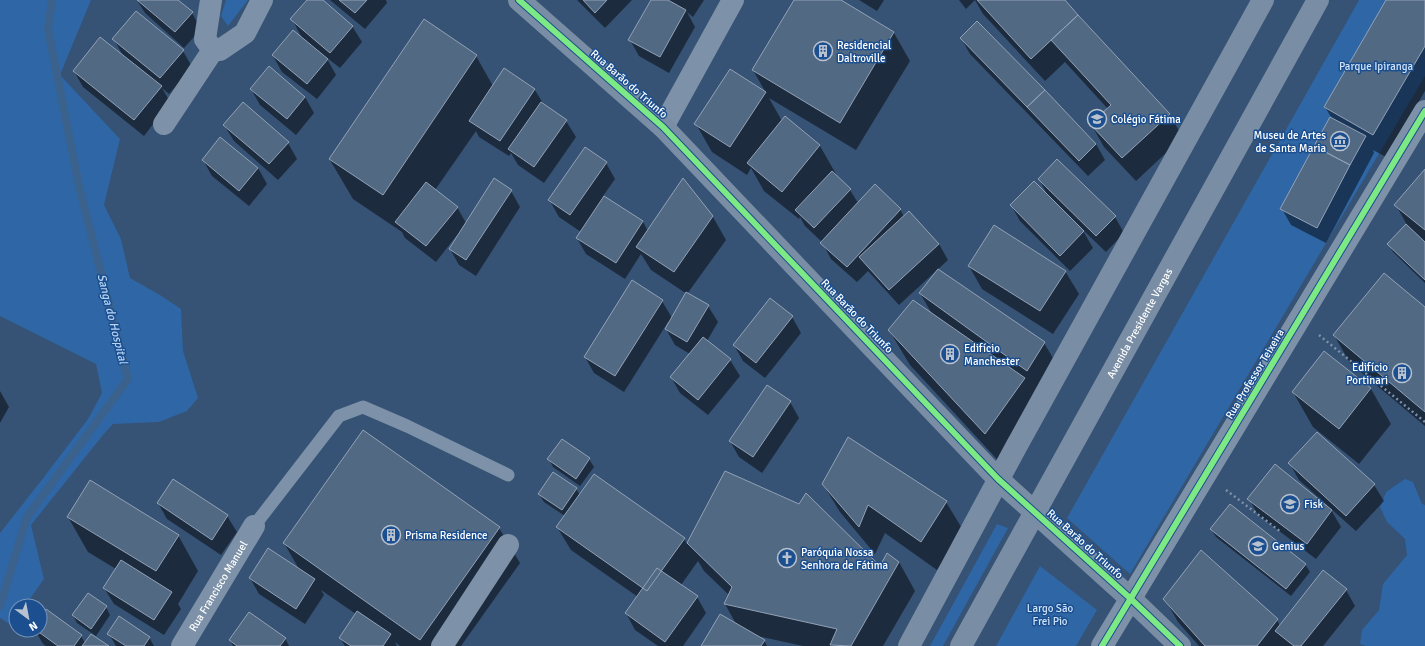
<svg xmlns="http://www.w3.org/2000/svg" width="1425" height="646" font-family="Signika,sans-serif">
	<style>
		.green { fill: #2f66a5 }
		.shadow { fill: #0007 }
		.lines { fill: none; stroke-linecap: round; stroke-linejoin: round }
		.stream { stroke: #3b618d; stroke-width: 8 }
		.building { fill: #526984; stroke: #92a2b6 }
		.path { stroke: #7d92a8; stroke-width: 2.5; stroke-dasharray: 2 3; stroke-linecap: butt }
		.lane { stroke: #7d92a8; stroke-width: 13 }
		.street { stroke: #7d92a8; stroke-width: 22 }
		.secondary { stroke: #798da4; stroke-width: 22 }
		.cycleway-casing { stroke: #1b4f8f; stroke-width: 8 }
		.cycleway { stroke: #7ce984; stroke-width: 6 }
		.labels { text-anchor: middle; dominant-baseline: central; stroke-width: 3; stroke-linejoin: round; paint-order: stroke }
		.poi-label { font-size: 11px; fill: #fff; stroke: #1b4f8f; text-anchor: start }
		.park-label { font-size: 11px; fill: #cfe3fa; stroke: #1b4f8f }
		.street-label { font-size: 11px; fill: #fff; stroke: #1b4f8f }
		.water-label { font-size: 12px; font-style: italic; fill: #b5d3f5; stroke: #1b4f8f }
	</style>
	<rect width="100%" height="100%" fill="#365274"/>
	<path class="green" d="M0,0h91l-31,75 60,64 -16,66 17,34 9,39 30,17 21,14 2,42 15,47 -11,13 -28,11 -46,2 -10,11 -72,90 13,54 -19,27h-9v12l-5,7 -11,-7v-85l44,-56 44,-58 14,-26 -6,-29 -96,-48z
		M226,0h22l-20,26 -7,-10z
		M1359,0h66v76l-295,498 -63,-56z
		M1405,479l8,3 9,22 3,1v141h-59l-6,-2 2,-14 17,-20 4,-26 24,-29 -2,-16 -18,-17 -7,-15 6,-15z
		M997,524l11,4 -65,118h-13z
		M1040,566l57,44 -21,36h-80z"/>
	<path class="shadow" d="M137,0h40l15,13 9,16 -17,19 -39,-35z
		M308,0h13l31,26 10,16 -22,26 -14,-11 10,18 -19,24 -35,-27 -9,-16 30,-16 -11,-21z
		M330,0h56l1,3 -22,26z
		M577,0h55l-27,28z
		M652,0h52l-11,17 -6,-5 8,15 -26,46 -30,-17 -9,-16z
		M795,0h44l55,33 16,28 -54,89 -87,-52 13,23 3,-4 35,29 16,28 -1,1 15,15 8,13 42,6 4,8 35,27 9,16 -49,45 -31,-34 -11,11 -26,-23 -9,-17 -17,-16 -5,-9 -1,2 -35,-28 -13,-23 -4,7 -35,-23 -16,-28 34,-54 36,23 -13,-23z
		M859,0h25l-7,11z
		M959,0h105l105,114 14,23 -47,44 -32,-34 -13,-23 17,-15 -43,-47 -20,19 -62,-67 -8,-14 -9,9z
		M1387,0h38v91l-39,66 -13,-7 1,3 -48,90 -35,-18 -9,-16 49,-92 -6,-10z
		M424,21l52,35 17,30 42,4 9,15 22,16 10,16 -32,46 -26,-18 -7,-12 -2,3 -30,-19 -3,-6 -41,59 22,17 9,16 45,-32 9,16 -44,69 -17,-11 -9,-16 8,-13 -1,-1 -21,27 -31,-24 -3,-6 -49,-33 -23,-39z
		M977,22l119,122 9,16 -17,16 -118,-122 -9,-16z
		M114,39l69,12 9,16 -23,27 -7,-6 8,14 -26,34 -61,-49 -9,-16 49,-15z
		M251,89l54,8 9,16 -18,22 -36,-30z
		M224,125l64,18 9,16 -19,21 -44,-39z
		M203,160l55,8 9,16 -18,22 -37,-30z
		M606,163l9,16 -12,17 40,26 5,9 35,-51 30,37 13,23 -39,54 21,12 10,16 -11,19 23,19 10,16 -32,39 -28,-22 -9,-16 19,-23 -15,-9 -9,-16 4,-6 -2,-1 -44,70 -30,-19 -9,-16 77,-56 10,17 15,-24 -36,-24 -10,-16 -16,25 -39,-25 -9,-16 4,-6 -22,-15 -9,-16z
		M1425,170v113l-32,-31 -5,-8 19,-19 -11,-20z
		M1039,179l76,38 9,16 -18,19 -24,-23 11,19 -23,23 -50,-50 -9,-16 37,-9z
		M969,266l96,5 14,23 -26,40 -71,-45z
		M920,293l124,50 21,35 -59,91 -96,-104 -21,-35 43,-16z
		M1425,309v117l-75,-63 -16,-28z
		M792,317l9,16 -36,45 -22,-17 -9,-16z
		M1324,352l47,37 20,35 -32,40 -46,-37 -20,-35z
		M0,391l9,16 -9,16z
		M790,402l9,16 -37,55 -23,-16 -9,-16z
		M1317,433l57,52 10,16 -28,30 -26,-23 11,19 -25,32 -58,-44 -9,-16 77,7 1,-1 -28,-25 -9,-16z
		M549,459h40l5,8 -14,19 -27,-19z
		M726,472l154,96 19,-6 16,29 -32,55h-80l-46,-10 7,4 3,6h-65l34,-22 -11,-20 4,-9 -25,-24 -6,-10 -17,24 16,12 9,16 -23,33h-25l-23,-16 -9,-17 12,-16 -67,-47 -14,-23 8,-11 -21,-14 -5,-8 37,-5 4,6 104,44 3,5z
		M823,484l123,18 17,28 -26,40 -52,-37 -10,21 -35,-42z
		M158,503l69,13 10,16 -16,23 -54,-36z
		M68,517l110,18 20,36 -20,33 3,5 -17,26 -50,-31 -10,-16 12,-19 -28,-17z
		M499,528l21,35 -59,83h-61l-5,-4 2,4h-52l-5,-8 16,-24 -35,-24 3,5 -19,29 -46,-30 -9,-16 49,-9 -15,-26z
		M1211,529l94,35 5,8 -19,24 -75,-59z
		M1346,590l9,16 -32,40h-124l-21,-24 -13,-23 112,21 3,6z
		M106,607l4,8 -14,21 -19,-13 -4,-8z
		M40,619l41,17 4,7 22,3h-61l-3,-2 -8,-14h5z
		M109,634l40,3 5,9h-38z
		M285,638l4,8h-56l-3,-6z"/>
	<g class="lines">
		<path class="stream" d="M0,606l27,-89 101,-138 -49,-193 -31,-157 4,-29"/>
	</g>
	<path class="building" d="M137,0h41l15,12 -18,20z
		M307,0h16l30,26 -23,27 -40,-34z
		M339,0h28l-12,13z
		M583,0h24l-12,13z
		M651,0h17l18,10 -26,47 -32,-17z
		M794,0h47l53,32 -54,91 -88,-53z
		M977,0h88l13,15 -47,44z
		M1386,0h39v46l-52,89 -49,-28z
		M136,11l48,39 -24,28 -48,-39z
		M1078,15l92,99 -48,44 -32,-34 21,-19 -60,-65z
		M424,19l53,36 -94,140 -54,-36z
		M977,21l68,69 -18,17 -67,-69z
		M293,30l35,29 -21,25 -35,-29z
		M100,37l62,49 -28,34 -61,-49z
		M269,66l36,31 -18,22 -37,-30z
		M504,68l31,21 -35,52 -31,-20z
		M730,69l36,23 -36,55 -36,-23z
		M1045,90l51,54 -17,17 -52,-54z
		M243,102l46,40 -20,22 -46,-39z
		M541,102l26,18 -33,47 -26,-18z
		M785,116l35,29 -38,47 -35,-29z
		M1330,117l36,19 -16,29 -36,-19z
		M220,137l38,31 -19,23 -37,-31z
		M1314,146l36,19 -33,63 -37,-19z
		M585,147l22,15 -37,53 -22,-15z
		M1057,159l59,57 -20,20 -58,-57z
		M1425,169v61l-31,-25z
		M832,171l19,18 -37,39 -19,-18z
		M494,178l18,12 -46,70 -17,-11z
		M683,178l30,38 -39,56 -38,-25z
		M1034,181l50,50 -24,25 -50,-51z
		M426,182l32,25 -32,39 -31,-24z
		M875,184l26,25 -54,58 -27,-24z
		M604,196l39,25 -27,42 -40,-25z
		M909,211l30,33 -50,46 -30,-33z
		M1406,224l19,18v38l-38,-36z
		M994,225l72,46 -26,40 -72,-45z
		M938,269l107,73 -18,29 -108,-78z
		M1384,273l41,34v105l-92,-77z
		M632,280l31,20 -48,76 -31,-19z
		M686,292l23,13 -22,37 -22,-13z
		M770,298l23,18 -37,47 -23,-18z
		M913,300l112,78 -40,56 -97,-104z
		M703,337l28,22 -33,41 -28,-23z
		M1324,351l47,37 -32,41 -47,-37z
		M767,385l24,16 -38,56 -24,-16z
		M363,430l137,97 -80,113 -137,-97z
		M1317,432l58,52 -29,32 -58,-53z
		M848,437l99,64 -26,41 -53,-37 -9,22 -37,-43z
		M562,439l28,19 -14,21 -29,-20z
		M1275,464l57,46 -25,34 -60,-45z
		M725,471l74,33 7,-11 74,73 7,-13 12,9 -48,84 -21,-1 7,-16 -113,-25 8,-17 -45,-44z
		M553,472l24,16 -15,22 -24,-16z
		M594,474l91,64 -38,53 -91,-64z
		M173,479l55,36 -16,25 -55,-37z
		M90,480l89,55 -23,36 -89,-54z
		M1230,504l76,60 -20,25 -76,-60z
		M268,548l47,31 -19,30 -47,-31z
		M1201,550l77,69 -21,27h-52l-42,-47z
		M121,560l51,32 -18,28 -51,-32z
		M657,568l41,28 -33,46 -40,-29z
		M1323,570l24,19 -46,57h-7l-19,-15z
		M88,593l19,13 -16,23 -19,-14z
		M46,609l36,26 -8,11h-16l-22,-16h4v-13z
		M357,611l34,23 -8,12h-32l-12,-8z
		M249,612l37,26 -6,8h-43l-8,-6z
		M720,614l45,26 -4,6h-60z
		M119,616l31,21 -6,9h-18l-19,-12z
		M91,634l18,12h-27z"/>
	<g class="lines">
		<path class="path" d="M1319,335l106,87
			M1226,490l55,42"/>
		<path class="lane" d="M254,526l85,-110 24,-9 44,19 101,49"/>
		<g class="street">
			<path d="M211,0l-6,39 8,11"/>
			<path d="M213,50h7l25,-17 17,-33"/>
			<path d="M164,124l49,-74"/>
			<path d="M663,127l70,-127"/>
			<path id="s1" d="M182,646l72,-120"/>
			<path d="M442,646l66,-101"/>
			<path d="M1102,646l323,-535"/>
		</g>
		<g class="secondary">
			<path d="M519,0l144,127 335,352 133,120 49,47"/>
			<path d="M909,646l107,-199 247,-447"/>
			<path id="s2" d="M961,646l357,-646"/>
		</g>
		<g class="cycleway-casing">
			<path id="cycleway" d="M519,0l144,127 335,352 133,120 49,47
				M1102,646l323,-535"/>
		</g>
		<use href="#cycleway" class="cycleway"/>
	</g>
	<defs>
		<g id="building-ring" transform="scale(1)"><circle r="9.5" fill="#1b4f8f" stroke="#b9c2ce" stroke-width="1.5"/><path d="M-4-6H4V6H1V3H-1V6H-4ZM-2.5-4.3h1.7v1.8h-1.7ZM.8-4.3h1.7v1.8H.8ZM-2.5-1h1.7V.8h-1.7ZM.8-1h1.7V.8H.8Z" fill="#b9c2ce"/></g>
		<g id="school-ring" transform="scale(1)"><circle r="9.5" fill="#1b4f8f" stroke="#b9c2ce" stroke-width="1.5"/><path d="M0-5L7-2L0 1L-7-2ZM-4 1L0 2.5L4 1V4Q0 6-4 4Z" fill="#b9c2ce"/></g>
		<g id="museum-ring" transform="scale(1)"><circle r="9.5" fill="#1b4f8f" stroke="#b9c2ce" stroke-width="1.5"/><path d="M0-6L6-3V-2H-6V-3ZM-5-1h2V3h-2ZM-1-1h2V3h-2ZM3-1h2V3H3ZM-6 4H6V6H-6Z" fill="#b9c2ce"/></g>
		<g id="church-ring" transform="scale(1)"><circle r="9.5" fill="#1b4f8f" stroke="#b9c2ce" stroke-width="1.5"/><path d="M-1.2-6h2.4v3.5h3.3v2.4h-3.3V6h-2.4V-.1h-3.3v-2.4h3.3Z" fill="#b9c2ce"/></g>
	</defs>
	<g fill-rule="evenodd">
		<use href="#building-ring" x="823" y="51"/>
		<use href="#school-ring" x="1097" y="119"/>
		<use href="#museum-ring" x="1340" y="141"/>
		<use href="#building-ring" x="950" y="354"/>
		<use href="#building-ring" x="1402" y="373"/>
		<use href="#school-ring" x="1290" y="504"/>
		<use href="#building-ring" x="391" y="535"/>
		<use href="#school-ring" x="1258" y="546"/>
		<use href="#church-ring" x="787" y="558"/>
	</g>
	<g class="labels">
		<g class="poi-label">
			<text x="837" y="45">Residencial<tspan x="837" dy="13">Daltroville</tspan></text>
			<text x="1111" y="119">Colégio Fátima</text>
			<text x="1326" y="135" text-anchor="end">Museu de Artes<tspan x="1326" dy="13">de Santa Maria</tspan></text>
			<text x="964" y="348">Edifício<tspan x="964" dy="13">Manchester</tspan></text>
			<text x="1388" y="367" text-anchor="end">Edifício<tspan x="1388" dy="13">Portinari</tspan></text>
			<text x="1304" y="504">Fisk</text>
			<text x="405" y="535">Prisma Residence</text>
			<text x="1272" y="546">Genius</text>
			<text x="801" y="552">Paróquia Nossa<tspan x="801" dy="13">Senhora de Fátima</tspan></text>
		</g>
		<g class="park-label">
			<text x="1376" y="66">Parque Ipiranga</text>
			<text x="1050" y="608">Largo São<tspan x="1050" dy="13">Frei Pio</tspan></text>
		</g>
		<g class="street-label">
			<text transform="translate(629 84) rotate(41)">Rua Barão do Triunfo</text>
			<text transform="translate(857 316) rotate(46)">Rua Barão do Triunfo</text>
			<text stroke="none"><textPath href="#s2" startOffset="369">Avenida Presidente Vargas</textPath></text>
			<text transform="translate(1255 374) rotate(-59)">Rua Professor Teixeira</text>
			<text transform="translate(1085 544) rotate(42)">Rua Barão do Triunfo</text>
			<text stroke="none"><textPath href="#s1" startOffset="70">Rua Francisco Manuel</textPath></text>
		</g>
		<g class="water-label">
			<text transform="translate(112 319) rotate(76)">Sanga do Hospital</text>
		</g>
	</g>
	<g transform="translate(28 618) rotate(148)"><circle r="19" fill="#1b4f8f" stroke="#7695bc"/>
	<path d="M0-3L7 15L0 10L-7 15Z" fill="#b9c2ce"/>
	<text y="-6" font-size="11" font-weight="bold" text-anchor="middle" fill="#ffffff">N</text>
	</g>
</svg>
